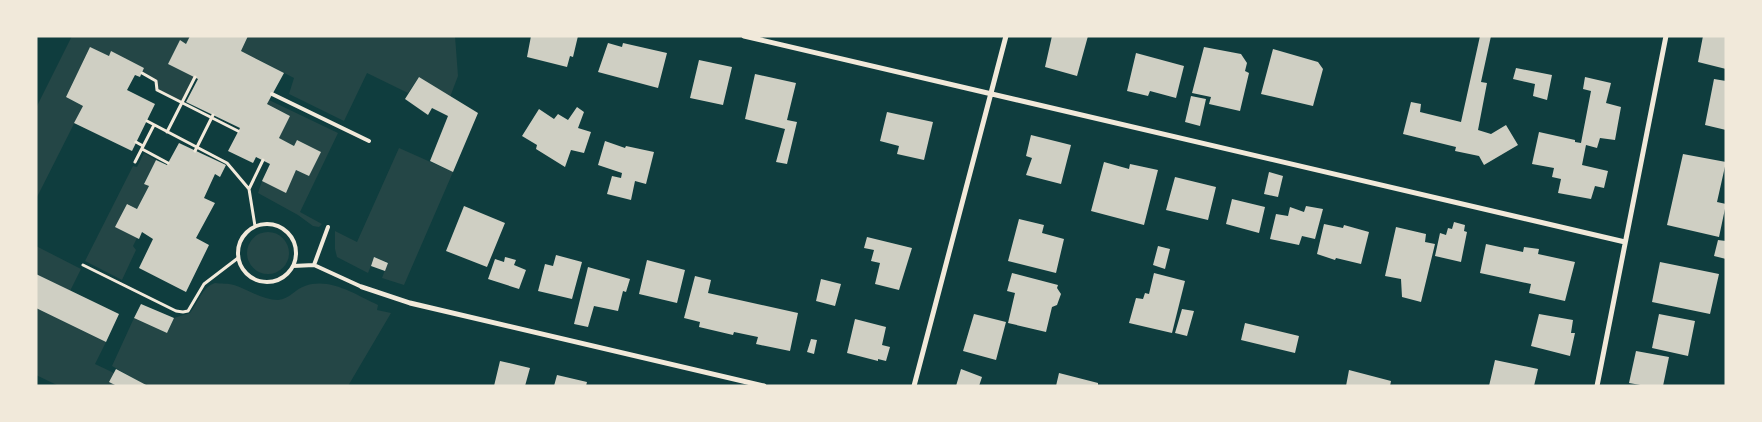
<svg xmlns="http://www.w3.org/2000/svg" width="1762" height="422" font-family="Barlow,sans-serif">
	<style>
		.green { fill: #244646 }
		.building { fill: #cfcfc3 }
		.lines { fill: none; stroke-linecap: round; stroke-linejoin: round }
		.path { stroke: #f1e9da; stroke-width: 3 }
		.service { stroke: #f1e9da; stroke-width: 4 }
		.minor { stroke: #f1e9da; stroke-width: 5 }
	</style>
	<rect width="100%" height="100%" fill="#0f3d3e"/>
	<path class="green" d="M72,36h118l-4,8 -6,-4 -12,24 27,13 -13,26 -25,-13 -1,-9 -14,-8 2,-5 -33,-16 -2,4 -19,-8 -24,49 17,9 -47,93v-91z
		M248,36h207l3,40 -8,21 -31,-20 -11,16 -41,-20 -23,48 -55,-27 5,-16 -53,-27z
		M269,100l69,33 -38,79 22,12 -3,3 -6,-1 -15,-11 -40,-22 4,-12 24,11 10,-22 24,-18 -23,-12 -3,6 -15,-8 11,-22 -23,-12z
		M399,148l54,24 -49,113 -22,-7 6,-16 -14,-4 -6,15 -31,-16 -2,-8v-18l22,11z
		M144,153l12,7 -12,23 5,3 -12,23 -10,-5 -11,23 21,11 -4,8 3,4 -14,30 -37,-19 48,-95 4,1z
		M247 253a21 21 0 1 1 42 0a21 21 0 1 1-42 0Z
		M36,246l45,23 -11,22 -34,-17z
		M215,283c6,1 13,0 19,2 15,5 29,15 44,15 12,-1 17,-11 27,-14 25,-9 51,9 73,19l-1,5 14,3 -43,73h-201l-35,-20 22,-48 33,15 7,-15 16,-5c8,-10 12,-26 25,-30z
		M36,308l70,34 -11,22 19,9 3,13h-58l-23,-11z"/>
	<path class="building" d="M190,36h58l-7,15 43,22 -17,31 23,12 -11,22 15,8 3,-6 24,12 -12,24 -13,-6 -10,23 -24,-12 8,-17 -14,-7 -3,6 -25,-12 12,-23 -54,-26 12,-23 -30,-15 12,-24 6,4z
		M531,36h47l-5,21 -3,-1 -3,11 -40,-10z
		M1052,36h36l-11,40 -32,-9z
		M1480,36h11l-10,46 6,1 -9,47 13,4 15,-9 12,20 -34,20 -5,-9 -24,-5 1,-4 -53,-13 8,-32 10,2 -1,8 41,10z
		M1703,36h23v33l-28,-7z
		M608,43l14,4 1,-4 44,10 -9,35 -60,-16z
		M90,47l19,9 2,-5 33,17 -4,9 -5,-2 -8,15 28,14 -23,47 -58,-28 9,-17 -17,-9z
		M1204,47l37,7 6,9 -2,8 4,2 -9,38 -31,-7 2,-7 -19,-4z
		M1273,49l45,13 5,7 -10,37 -52,-12z
		M1136,53l48,13 -8,32 -26,-7 -2,5 -21,-5z
		M699,60l33,7 -9,38 -33,-7z
		M1516,68l36,7 -5,25 -14,-4 2,-12 -22,-5z
		M755,74l41,9 -9,37 10,2 -10,42 -11,-2 9,-33 -40,-10z
		M419,77l59,36 -25,59 -23,-11 18,-45 -16,-8 -4,7 -23,-16z
		M1585,77l26,6 -5,20 15,4 -6,33 -15,-2 -3,10 -11,-3 -4,20 26,6 -4,17 -9,-2 -4,13 -33,-6 3,-14 -9,-2 2,-9 -22,-4 7,-32 36,8v2l6,1 10,-52 -8,-2z
		M1714,79l12,2v49l-21,-5z
		M1191,96l15,3 -6,27 -15,-4z
		M577,107l7,5 -6,16 13,4 -7,21 -13,-3 -6,17 -29,-18 1,-4 -15,-9 17,-27 15,10 4,-5 10,6z
		M887,112l46,10 -9,38 -27,-6 2,-8 -19,-5z
		M1031,135l40,10 -10,39 -35,-9 6,-17 -6,-2z
		M605,141l20,7 1,-2 28,6 -8,32 -11,-3 -4,19 -24,-6 5,-18 9,2 1,-5 -24,-8z
		M179,143l47,22 -6,12 -5,-3 -11,24 11,5 -19,35 13,7 -23,47 -47,-24 14,-29 -11,-7 -3,7 -24,-12 12,-23 10,5 12,-23 -5,-2 12,-24 11,5z
		M1683,154l43,8 -9,40 9,2 -7,33 -52,-12z
		M1104,162l25,7 1,-5 28,6 -14,55 -53,-14z
		M1269,172l14,4 -5,21 -14,-3z
		M1175,177l41,10 -8,33 -42,-10z
		M1232,199l33,8 -6,26 -33,-9z
		M464,206l41,17 -18,44 -41,-16z
		M1306,206l17,3 -8,30 -13,-3 -3,9 -29,-6 6,-25 12,2 2,-9 14,5z
		M1019,219l25,6 -2,8 22,6 -8,34 -48,-12z
		M1454,222l11,3 -1,6 3,1 -6,30 -26,-6 5,-23 6,2 2,-7 4,1z
		M1324,224l19,4 1,-3 25,7 -8,32 -25,-6 -1,2 -18,-6z
		M1396,227l30,7 -1,8 10,2 -14,58 -19,-5 -1,-18 -16,-3z
		M867,237l45,11 -13,42 -24,-6 5,-21 -9,-2 3,-11 -10,-2z
		M1718,240l8,1v18l-12,-3z
		M1486,244l37,8 1,-5 15,2 -1,5 37,8 -10,39 -36,-8 2,-9 -51,-11z
		M1158,246l12,3 -5,20 -12,-4z
		M556,255l26,7 -10,37 -34,-8 7,-27 8,2z
		M374,257l14,6 -3,8 -14,-5z
		M505,257l11,3 -2,5 12,5 -7,19 -31,-10 7,-20 9,3z
		M647,260l38,10 -8,33 -38,-9z
		M1660,262l59,12 -9,40 -58,-12z
		M588,267l42,12 -4,13 -3,-1 -5,20 -24,-5 -6,21 -14,-3z
		M1012,273l46,12 -1,3 4,6 -4,11 -5,2 -6,25 -38,-9 7,-30 -8,-2z
		M1154,273l31,8 -13,52 -43,-10 7,-25 7,1 2,-6 4,1z
		M36,274l83,40 -13,28 -70,-34z
		M695,276l16,4 -3,13 90,20 -8,38 -34,-7 2,-7 -24,-5 -1,3 -34,-8 1,-5 -16,-4z
		M821,279l20,5 -6,22 -19,-5z
		M141,304l33,14 -7,15 -33,-15z
		M1182,309l12,2 -7,25 -12,-3z
		M974,314l32,8 -10,38 -33,-9z
		M1539,314l34,6 -2,13h4l-5,23 -39,-10z
		M1659,314l36,7 -7,35 -36,-8z
		M855,319l31,8 -4,18 8,2 -4,14 -8,-2v2l-31,-8z
		M1245,323l54,13 -4,17 -54,-13z
		M811,339l6,1 -3,14 -7,-2z
		M1636,351l33,6 -6,29h-17l-17,-3z
		M1495,360l43,9 -4,17h-45z
		M500,361l30,7 -5,18h-31z
		M116,369l32,17h-31l-8,-4z
		M961,369l21,8 -3,9h-23z
		M1349,370l42,11 -1,5h-44z
		M1059,373l39,10v3h-42z
		M557,375l30,7 -1,4h-32z"/>
	<g class="lines">
		<path class="path" d="M142,73l14,8 1,9 81,41
			M147,121l80,42 22,26 6,37
			M167,132l28,-55
			M136,142l7,4
			M142,149l26,14
			M195,151l18,-36
			M135,162l19,-37
			M249,189l14,-29
			M83,265l93,46 7,1 5,-1 16,-27 34,-26"/>
		<path class="service" d="M272,94l97,47
			M238 253a29 29 0 1 1 58 0a29 29 0 1 1-58 0Z
			M314,265l14,-38
			M293,266l21,-1 48,22"/>
		<path class="minor" d="M744,36l881,206
			M362,287l48,16 354,83
			M914,386l92,-350
			M1597,386l69,-350"/>
	</g>
	<rect width="1762" height="422" fill="none" stroke="#f1e9da" stroke-width="75"/>
</svg>
